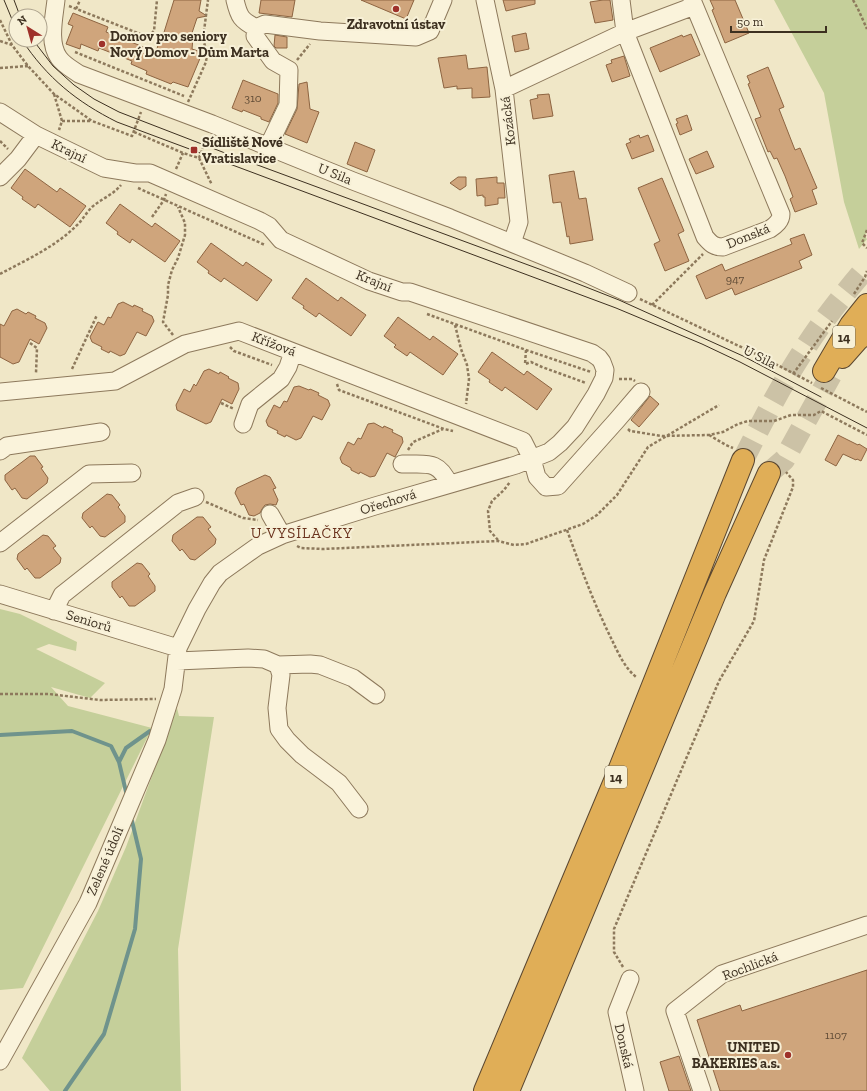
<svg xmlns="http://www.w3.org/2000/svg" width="867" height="1091" font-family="'Zilla Slab',serif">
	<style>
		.green { fill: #c5cf9a }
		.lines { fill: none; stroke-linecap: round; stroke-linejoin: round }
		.stream { stroke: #6f938c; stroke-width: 4 }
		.building { fill: #cfa57c; stroke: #8d6441 }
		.highway-tunnel { stroke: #ccc2a6; stroke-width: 22; stroke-dasharray: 22 11; stroke-linecap: butt }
		.minor-casing { stroke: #8d795c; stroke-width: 19 }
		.highway-casing { stroke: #5b4730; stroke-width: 24 }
		.path { stroke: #8d795c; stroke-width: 2.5; stroke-dasharray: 3 2; stroke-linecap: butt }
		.minor { stroke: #faf3db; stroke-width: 17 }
		.highway { stroke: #e0ae57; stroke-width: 22 }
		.tram { stroke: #3d3020; stroke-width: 1 }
		.poi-dot { fill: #9e312a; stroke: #f7f0d7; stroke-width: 1.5 }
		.labels { text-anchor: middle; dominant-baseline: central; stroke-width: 4; stroke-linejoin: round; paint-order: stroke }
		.number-label { font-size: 12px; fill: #624d37 }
		.shield { fill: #f7f0d7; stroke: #756a57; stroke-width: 1 }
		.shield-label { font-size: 13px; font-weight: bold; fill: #3d3020 }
		.poi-label { font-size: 14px; font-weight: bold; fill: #3d3020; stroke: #f7f0d7; text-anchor: start }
		.street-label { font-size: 14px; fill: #3d3020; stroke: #f7f0d7 }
		.neighbourhood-label { font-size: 15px; letter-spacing: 1px; fill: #6b331e; stroke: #f7f0d7 }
	</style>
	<rect width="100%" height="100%" fill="#f0e7c7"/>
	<path class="green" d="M774,0h93v232l-3,4 3,3 -8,10 -15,-47 -20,-109z
		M0,609l20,5 57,28 -1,9 -27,-7 -13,5 69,34 -15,15 -39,-11 17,19 84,22 -129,260 -23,2z
		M177,708l2,8 35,1 -36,232 3,142h-131l-28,-33 76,-147 28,-64z"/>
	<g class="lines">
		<path class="stream" d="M0,735l72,-4 39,15 8,16
			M127,796l-8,-34 7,-14 24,-17
			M65,1091l39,-57 31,-105 6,-70 -9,-38"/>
	</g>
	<path class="building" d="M174,0h27l-2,11 8,5 -10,2 -6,18 2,2 -1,11 6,2 3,5 -13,31 -15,-5 -2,2 -25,-10 1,-3 -16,-7 1,-3 -33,-13 -1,3 -17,-7 -1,5 -14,-5 7,-18 -5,-2 5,-11 35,14 -2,5 50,20 3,-10h2z
		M261,0h34l-3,17 -33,-4z
		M361,0h53l-8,19z
		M503,0h32v4l-29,7z
		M603,0h7l3,20 -18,3 -5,-21z
		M710,0h25l14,33 -24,10 -13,-33 2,-1z
		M526,33l3,16 -14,3 -3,-16z
		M691,34l9,21 -40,17 -10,-24 32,-13 1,2z
		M275,35l12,2v11h-11l-2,-2z
		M466,55l2,14 19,-2 3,30 -18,1v-10l-15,1v-3l-13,2 -6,-30z
		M624,56l6,20 -18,6 -6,-17 6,-2 -1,-3z
		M768,67l16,40 -5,2 16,41 5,-2 17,40 -5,2 5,14 -22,8 -5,-13 3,-2 -8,-21 -8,-18 -3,1 -4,-8 -2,1 -13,-33 6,-2 -13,-33 2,-1 -3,-7z
		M243,80l35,14v9l-9,19 -8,-3v-2l-18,-7 -1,2 -10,-4z
		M307,82l3,27 9,3 -12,31 -22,-9 12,-25 2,-25z
		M549,94l4,22 -20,3 -3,-19 8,-2 -1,-3z
		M687,115l5,15 -12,5 -4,-11 2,-1 -2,-4z
		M639,135l1,3 8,-3 6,16 -22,8 -6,-15 5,-2 -2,-3z
		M355,142l20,8 -8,22 -20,-8z
		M707,151l7,16 -18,7 -7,-15z
		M25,169l32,23 3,-4 26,18 -16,21 -32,-23 -3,4 -13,-9 1,-2 -12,-9z
		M574,171l5,28 7,-1 7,42 -23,4 -1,-8 -2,1 -6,-35 -8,1 -4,-28z
		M458,177h8v9l-6,4 -10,-7z
		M497,177v6h7l1,15h-7v6l-13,2v-9h-2v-2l-6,1 -1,-17z
		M662,178l22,53 -6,3 11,27 -24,10 -11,-27 6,-3 -22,-53z
		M120,204l32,23 3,-4 25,18 -15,21 -33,-23 -2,4 -13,-9 1,-2 -12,-9z
		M804,234l8,21 -13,6 3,7 -67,27 -3,-7 -26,11 -10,-23 26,-12 3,7 67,-27 -2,-5z
		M211,243l32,23 3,-4 26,18 -15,21 -33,-23 -3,4 -13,-9 1,-2 -12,-9z
		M306,278l32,23 3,-4 25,18 -15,21 -32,-23 -3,4 -13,-9 1,-2 -12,-8z
		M123,302l10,5 1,-2 9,4 -1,2 10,5 2,5 -8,15 -9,-4 -12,22 -5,2 -10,-5 -1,2 -8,-4 1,-2 -10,-5 -2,-5 8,-15 6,3 4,-8 3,1 7,-14z
		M17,309l9,5 2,-2 8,4 -1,2 10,5 2,5 -8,16 -9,-5 -11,23 -6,2 -13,-7v-33l4,2 8,-15z
		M398,317l32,23 3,-4 25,18 -15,21 -33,-23 -3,4 -13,-9 2,-2 -12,-9z
		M492,352l32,23 3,-4 25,18 -15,21 -32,-23 -3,4 -13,-9 1,-2 -12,-8z
		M209,369l10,5 1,-2 9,5 -1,1 10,5 1,6 -7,15 -10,-5 -11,23 -5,2 -29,-14 -1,-5 8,-16 6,3 4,-8 2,2 8,-15z
		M299,386l10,4 1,-1 9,4 -1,2 10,5 2,5 -8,15 -9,-4 -12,22 -5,2 -10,-5 -1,2 -8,-4 1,-2 -10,-5 -2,-5 8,-16 6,3 4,-7 3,1 7,-15z
		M650,396l9,8 -20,23 -8,-7z
		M374,423l9,5 1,-2 9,4 -1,2 10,5 1,5 -8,15 -8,-4 -12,23 -5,1 -10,-5 -1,2 -8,-4v-2l-9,-5 -2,-5 8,-16 6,3 4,-7 3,1 7,-15z
		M838,435l20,10 1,-1 8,5 -6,12 -4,-2 -1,1 -13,-6 -7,12 -11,-6z
		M30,456h5l8,11 -2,1 7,10 -1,5 -20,16 -5,-1 -7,-10 -3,2 -7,-10v-5z
		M265,475l5,2 6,11 -3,1 5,11 -2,5 -6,-1 -5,1 -3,4 -2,4 -6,3 -5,-1 -5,-11 -3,1 -6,-12 2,-5z
		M107,494l5,1 8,10 -2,2 7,9v6l-20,15 -5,-1 -8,-10 -2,2 -8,-10 1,-5z
		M197,517h6l8,10 -3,2 8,10 -1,5 -20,16 -5,-1 -8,-10 -2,2 -8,-10 1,-6z
		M43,535l5,1 8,10 -3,2 8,10 -1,5 -20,15h-5l-8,-10 -2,2 -8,-11 1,-5z
		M137,563l5,1 8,10 -2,2 7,10v5l-20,15h-6l-7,-10 -2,2 -8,-11v-5z
		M867,970v121h-147l-23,-71 43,-15 2,6z
		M679,1056l12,35h-22l-9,-29z"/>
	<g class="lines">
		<path class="highway-tunnel" d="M743,460c18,-36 37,-73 59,-107 19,-31 42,-59 65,-86
			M769,473l15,-13 47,-85"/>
		<g class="minor-casing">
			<path id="minor" d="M56,0c-2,18 -8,43 3,58 5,7 13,11 20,16l133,50 141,57 97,37 135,55 43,20
				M235,0c4,17 6,20 21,28
				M485,0l19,89 15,133 -7,21
				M621,0l4,32 80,205c6,7 9,10 18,10l47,-18c6,-4 11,-8 11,-15l-89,-214
				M256,28l9,-4 55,7 96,6 14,-6 13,-31
				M256,28l-1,8 18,25 16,9 -1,35 -20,42
				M504,89l121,-57 69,-26
				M0,112l36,23 68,33 31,5h15l110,48 9,5 12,14 88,41 33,11h8l182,61 7,5 3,4 3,8 -1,8 -8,16 -21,33 -15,16 -11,9 -33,13 -141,41 -93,29 -24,11 -38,27 -8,10 -15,26 -19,39 -5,41 -16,51 -69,163 -88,158
				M0,177l18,-18 18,-24
				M0,392l115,-11 70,-37 54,-13 284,110 9,18 5,18 9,10 12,-1 59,-66 24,-28
				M243,424l7,-20 31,-25 7,-12 5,-15
				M0,451l7,-5 94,-14
				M402,464c24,1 36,-5 47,20
				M270,514l12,21
				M0,543l89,-69 43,-1
				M0,594l178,54
				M54,611l8,-16 116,-92 17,-6
				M177,661l71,-3 16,1 14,6 32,-1 10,1 33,13 23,17
				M278,665l3,10 -4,33 2,21 8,11 15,15 37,28 20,26
				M630,979l-13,33 18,79
				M702,1091l-27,-80 47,-37 145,-49"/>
		</g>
		<g class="highway-casing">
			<path id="highway" d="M842,357l15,-17 10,-8
				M824,371l27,-46 16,-20
				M485,1091l130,-310 128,-321
				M508,1091l207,-498 54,-120"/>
		</g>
		<path class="path" d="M853,0l5,9 9,20
			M69,6l79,31 6,-6 3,-31
			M76,9l4,-9
			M0,20l12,25 16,21 26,28 38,27 40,15 9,-24
			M0,41l12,4
			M75,52l109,44
			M297,60l13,-16
			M0,68l28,-2
			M54,94l8,27 -3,9
			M188,102l18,-40 1,-9 -4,-14 5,-39
			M62,121h29
			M134,132l49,21 16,5 8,-21
			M0,141l8,8
			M199,158l13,27
			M176,169l7,-16
			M138,188l127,57
			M152,217l12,-17 2,-6
			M867,230l-5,13 5,5
			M0,274c26,-14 55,-27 76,-48 6,-5 10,-13 16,-19 9,-8 21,-12 29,-22
			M854,294l11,-17 2,-6
			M640,299l120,57 52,27
			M652,305l51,-51
			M427,314l99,36 65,22
			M455,325l6,24 6,16 2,14 -3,25
			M173,335l-10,-13 5,-27v-10l4,-15 6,-12 7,-23v-12l-7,-16
			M30,343l7,5 -1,25
			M230,347l4,4 38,14
			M526,350l-1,14 6,-2 11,5 44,16
			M72,369l25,-54
			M793,374l39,-53
			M619,379h13l3,2
			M337,384l2,6 105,39 9,2
			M821,388l46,24
			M221,403l13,6
			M628,429l2,2 32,5 47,-1 14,-3 15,-8 10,-3h26l17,-6h23l7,-4 46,24
			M709,435l17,10 7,3
			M408,450l5,-8 30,-13
			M206,502l37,16 15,2
			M567,530c13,36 26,71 43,106 7,14 13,30 26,41
			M498,540l-8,-9 -2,-20 4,-10 12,-11 6,-8
			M297,546l4,2 22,1 175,-8 16,4 12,-1 57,-20 14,-9 20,-20 31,-48 71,-42
			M0,694h49l51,6 56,-1
			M623,967l-9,-15v-23l105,-248 35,-60 10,-61 29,-73v-7l-7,-8"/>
		<use href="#minor" class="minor"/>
		<use href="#highway" class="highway"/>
		<path class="tram" d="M4,0l12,29
			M14,0l6,16
			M22,40c25,38 55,62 95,82l499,186 86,36 38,18 127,66
			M33,40l20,26 21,19 20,14 25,13 106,41 333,123 61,24 124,56 78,41"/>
	</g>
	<g class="poi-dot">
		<circle cx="396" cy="9" r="4"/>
		<circle cx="102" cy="44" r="4"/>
		<rect x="190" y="146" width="8" height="8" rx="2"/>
		<circle cx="788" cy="1055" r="4"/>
	</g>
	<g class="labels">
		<g class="number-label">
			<text x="253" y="98">310</text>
			<text x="735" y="279">947</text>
			<text x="836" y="1035">1107</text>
		</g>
		<g class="shield">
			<rect x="833" y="326" width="22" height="22" rx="3"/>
			<rect x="605" y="766" width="22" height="22" rx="3"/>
		</g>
		<g class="shield-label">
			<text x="844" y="337">14</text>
			<text x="616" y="777">14</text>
		</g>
		<g class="poi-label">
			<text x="396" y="24" text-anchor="middle">Zdravotní ústav</text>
			<text x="110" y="36">Domov pro seniory<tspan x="110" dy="16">Nový Domov - Dům Marta</tspan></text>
			<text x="202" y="142">Sídliště Nové<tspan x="202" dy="16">Vratislavice</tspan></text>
			<text x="780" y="1047" text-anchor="end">UNITED<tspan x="780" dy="16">BAKERIES a.s.</tspan></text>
		</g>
		<g class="street-label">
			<text transform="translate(508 121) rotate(-97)">Kozácká</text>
			<text transform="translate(69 151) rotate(26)">Krajní</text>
			<text transform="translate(335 174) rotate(22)">U Sila</text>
			<text transform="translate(748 236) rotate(-22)">Donská</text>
			<text transform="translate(374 281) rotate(22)">Krajní</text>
			<text transform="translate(274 344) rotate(21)">Křížová</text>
			<text transform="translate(760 357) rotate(27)">U Sila</text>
			<text transform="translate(388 502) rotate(-17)">Ořechová</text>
			<text transform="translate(89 621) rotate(17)">Seniorů</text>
			<text transform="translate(105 861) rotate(-67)">Zelené údolí</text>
			<text transform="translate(750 966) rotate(-21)">Rochlická</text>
			<text transform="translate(624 1046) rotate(77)">Donská</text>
		</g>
		<g class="neighbourhood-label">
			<text x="302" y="533">U VYSÍLAČKY</text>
		</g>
	</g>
	<g transform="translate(28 28) rotate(323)"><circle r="19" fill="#f7f0d7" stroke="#ada38e"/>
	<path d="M0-3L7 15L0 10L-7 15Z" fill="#9e312a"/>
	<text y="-6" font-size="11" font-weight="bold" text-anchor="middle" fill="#3d3020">N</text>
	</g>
	<path d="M731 26v6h95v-6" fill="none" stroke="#3d3020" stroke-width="2"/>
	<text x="737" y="26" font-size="12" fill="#3d3020" stroke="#f7f0d7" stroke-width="3" paint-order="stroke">50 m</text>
</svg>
